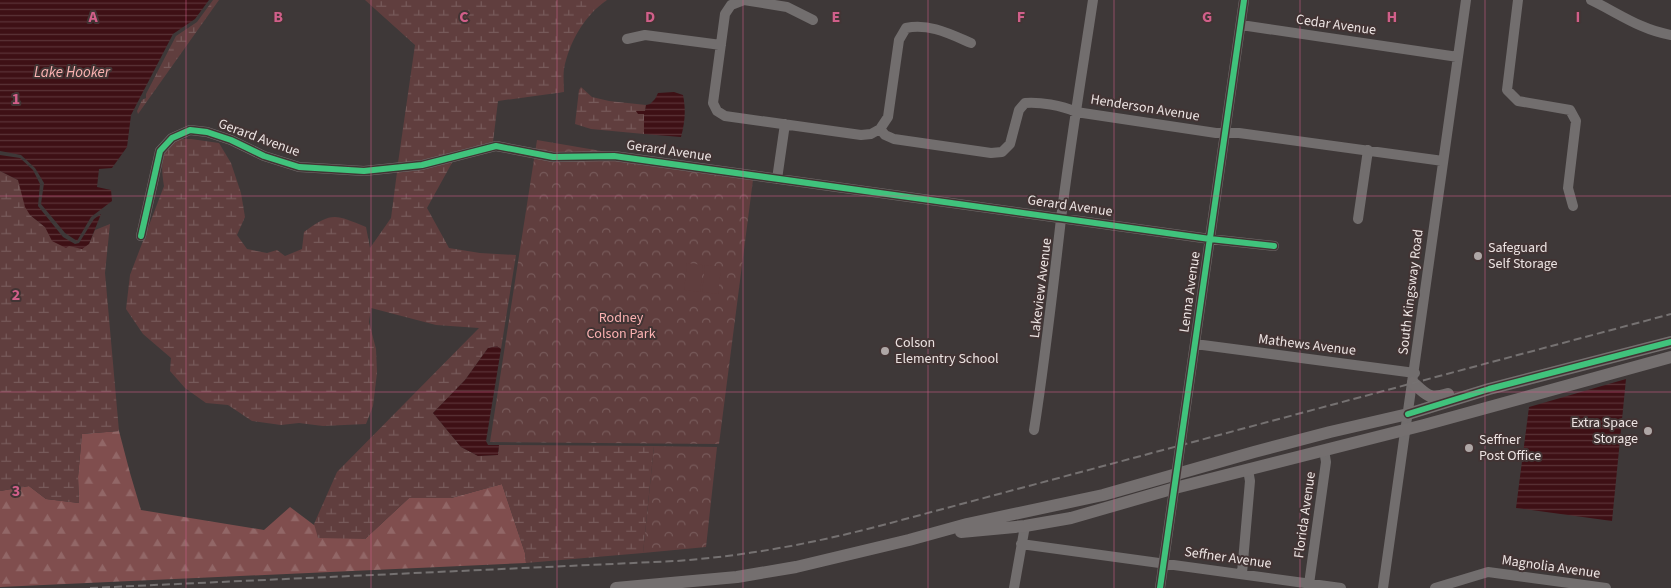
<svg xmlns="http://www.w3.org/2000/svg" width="1671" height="588" font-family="'Source Sans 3',sans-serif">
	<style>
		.forest { fill: url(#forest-firs) }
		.wetland { fill: url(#wetland-marsh) }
		.park { fill: url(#park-crowns) }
		.pitch { fill: #603e3e }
		.water { fill: url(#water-rules) }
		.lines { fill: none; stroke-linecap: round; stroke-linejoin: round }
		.minor { stroke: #726e6e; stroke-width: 10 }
		.major { stroke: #746f6f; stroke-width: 12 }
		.rail { stroke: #757171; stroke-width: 2; stroke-dasharray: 8 4; stroke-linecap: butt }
		.cycleway-casing { stroke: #423434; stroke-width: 9 }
		.cycleway { stroke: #40c37c; stroke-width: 6 }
		.grid { fill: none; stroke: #d15f8a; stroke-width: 1; stroke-opacity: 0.55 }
		.poi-dot { fill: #afa7a6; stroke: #423434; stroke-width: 2 }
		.labels { text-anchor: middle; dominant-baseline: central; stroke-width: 4; stroke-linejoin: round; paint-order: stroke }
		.street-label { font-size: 14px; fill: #ece3e2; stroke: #423434 }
		.poi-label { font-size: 14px; fill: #ece3e2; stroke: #423434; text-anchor: start }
		.park-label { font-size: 14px; fill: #fbb2b2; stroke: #423434 }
		.water-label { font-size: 15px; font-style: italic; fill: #fcb3b2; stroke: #423434 }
		.grid-label { font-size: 16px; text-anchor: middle; font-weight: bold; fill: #d15f8a; stroke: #423434; stroke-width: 4; stroke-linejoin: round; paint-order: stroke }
	</style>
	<defs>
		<pattern id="forest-firs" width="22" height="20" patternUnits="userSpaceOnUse" patternTransform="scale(1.25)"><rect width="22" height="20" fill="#804e4e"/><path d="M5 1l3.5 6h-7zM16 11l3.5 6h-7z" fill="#926767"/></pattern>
		<pattern id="wetland-marsh" width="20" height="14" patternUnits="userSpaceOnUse" patternTransform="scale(1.25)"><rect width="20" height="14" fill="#603e3e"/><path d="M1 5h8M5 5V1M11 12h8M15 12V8" fill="none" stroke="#775a5a"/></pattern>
		<pattern id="park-crowns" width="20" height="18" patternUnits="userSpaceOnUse" patternTransform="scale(1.25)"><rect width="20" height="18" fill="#603e3e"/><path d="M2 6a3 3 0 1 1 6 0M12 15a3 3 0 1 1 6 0" fill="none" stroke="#775a5a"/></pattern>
		<pattern id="water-rules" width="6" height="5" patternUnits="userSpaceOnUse" patternTransform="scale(1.25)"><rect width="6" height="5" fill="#3e1015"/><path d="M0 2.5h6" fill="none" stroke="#5a3337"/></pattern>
	</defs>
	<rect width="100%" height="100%" fill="#3e3838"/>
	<path class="forest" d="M119,431l11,42 11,37 123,20 26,-23 24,18 51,14 44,-41h42l51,-14 23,69 1,10 -526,24v-96l29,-5 17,13 33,4 -1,-26 4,-43z"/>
	<path class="wetland" d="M213,0h6l-81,114 -1,-3 5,-11 4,-2v-4l30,-58 21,-14z
		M365,0h242c-22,15 -38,42 -43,69 -1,7 0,16 0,23l-66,9 -5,41 -72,19 -23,2 17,-118z
		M581,87l11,10 17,4 37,4 -1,6h-8l7,3v20l-53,-5 -16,-5 4,-34z
		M180,139h11l28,4 12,20 10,30 4,24 -8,18 10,14 20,4 10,-3 8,6 17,-7 2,-17c29,-21 31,-17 62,-5l4,21 21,-30 6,-46 56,-11 -26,47 22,40 31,5 36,2 -15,94 -4,-3 -9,2 -23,32 -32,33 28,34 17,9 20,-1 1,-10 155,1 -11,107 -117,10 -1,-10 -23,-69 -51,14h-42l-44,41 -47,-1 -4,-14 23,-52 142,-144 -43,-3 -65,-17 -2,14 7,27 1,24 -4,33 -7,18 -43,2 -24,-3 -18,2 -29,-4 -24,-16 -22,-2 -21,-15 -15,-17 1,-13 -28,-24 -17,-25 4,-34 34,-89c-3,-19 -5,-37 16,-47z
		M0,171l18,9 12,35 39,31 20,-2 6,-14 15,-6 -5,49 14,158 -37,3 -4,43 1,26 -33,-4 -17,-13 -29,5z"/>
	<path class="park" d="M537,140l117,20 100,12 -35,272 -229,-2z
		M654,446l63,1 -11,100 -63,6z"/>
	<path class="pitch" d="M687,263l16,2 -3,27 -16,-2z
		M705,265l16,2 -3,27 -16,-2z"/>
	<path class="water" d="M0,0h209l-14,19 -22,15 -42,81 -4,32 -15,21 -13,1 -2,18 14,3 1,11 -21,16 -14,24 -12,-8 -24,-29 3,-21 -9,-15 -14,-13 -21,-4z
		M674,92l9,3c3,15 2,27 -2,42l-37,-3v-20h-6l-2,-3h9l1,-6 4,-1 5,-5 3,-6z
		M0,155l20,3 13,12 7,14 -2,22 25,31 12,7 4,-1 15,-24 7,-5 -12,30 -7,5 -13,-3 -3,2 -14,-7 -7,-14 -15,-12 -5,-8 -7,-27 -18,-9z
		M497,346l4,3 -15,92 2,4h11l-1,10 -20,1 -17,-9 -28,-34 32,-33 23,-32z
		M1626,379l-14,142 -96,-13 13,-101z"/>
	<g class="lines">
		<path class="minor" d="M1518,0l-11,90 11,11 52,9 6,11 -8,67 5,18
			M1591,0c27,13 50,30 80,35
			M813,20l-26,-13 -43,-7 -13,5 -6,9 -12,89 4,8 8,5 136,19 10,-1 9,-5 8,-12 11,-77 7,-12c23,-5 44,6 65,15
			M1241,25l217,32
			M627,39l18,-4 76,10
			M880,129l5,6 9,4 97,14 11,-1 8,-8 9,-34 6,-7c15,-1 36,2 51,9l140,21h23l204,28
			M777,179l8,-55
			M1358,219l10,-69
			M141,236l19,-85 12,-13 18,-8 17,2 24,8 33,16 35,11 65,4 58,-6 74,-19 57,11 61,-1 596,83 64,7
			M1195,344l220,29
			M1034,430c11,-70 19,-141 27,-211 9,-74 21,-146 32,-219
			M1021,544l320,44
			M1242,573l8,-92 -2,-11
			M1309,584l17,-122 -2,-12
			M1014,588l11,-62
			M1160,588l84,-588
			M1383,588c28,-196 56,-392 83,-588
			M1435,588l53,-16 118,16"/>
		<path class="major" d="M1413,383c15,12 15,17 35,11
			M961,532l64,-6 46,-8 104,-30 249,-63 247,-68
			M616,588l121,-11 59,-10 113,-27 58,-16 136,-29 151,-43 76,-20 78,-18 81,-25 182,-47"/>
		<path class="rail" d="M90,588l586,-27c70,-5 139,-18 207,-36l788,-211"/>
		<g class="cycleway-casing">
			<path id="cycleway" d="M141,236l19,-85 12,-13 18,-8 17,2 24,8 33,16 35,11 65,4 58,-6 74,-19 57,11 61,-1 596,83 64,7
				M1408,414l81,-25 182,-47
				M1160,588l84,-588"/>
		</g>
		<use href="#cycleway" class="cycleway"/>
	</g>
	<path class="grid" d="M186,0v588M371,0v588M557,0v588M743,0v588M928,0v588M1114,0v588M1300,0v588M1485,0v588M0,196h1671M0,392h1671"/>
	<g class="poi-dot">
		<circle cx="1478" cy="256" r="5"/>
		<circle cx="885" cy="351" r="5"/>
		<circle cx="1648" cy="431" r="5"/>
		<circle cx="1469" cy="448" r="5"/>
	</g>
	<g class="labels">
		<g class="street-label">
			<text transform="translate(1336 25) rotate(8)">Cedar Avenue</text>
			<text transform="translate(1145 108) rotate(9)">Henderson Avenue</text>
			<text transform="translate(259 138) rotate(20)">Gerard Avenue</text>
			<text transform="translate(669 151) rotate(8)">Gerard Avenue</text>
			<text transform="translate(1070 206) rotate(8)">Gerard Avenue</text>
			<text transform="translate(1041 288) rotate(-83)">Lakeview Avenue</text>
			<text transform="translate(1190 292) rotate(-82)">Lenna Avenue</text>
			<text transform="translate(1411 292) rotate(-83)">South Kingsway Road</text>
			<text transform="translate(1307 345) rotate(7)">Mathews Avenue</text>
			<text transform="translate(1305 515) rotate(-82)">Florida Avenue</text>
			<text transform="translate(1228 558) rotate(8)">Seffner Avenue</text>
			<text transform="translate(1551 567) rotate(8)">Magnolia Avenue</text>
		</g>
		<g class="poi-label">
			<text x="1488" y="248">Safeguard<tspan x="1488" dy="16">Self Storage</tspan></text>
			<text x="895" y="343">Colson<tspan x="895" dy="16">Elementry School</tspan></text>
			<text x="1638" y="423" text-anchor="end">Extra Space<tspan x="1638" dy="16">Storage</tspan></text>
			<text x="1479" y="440">Seffner<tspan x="1479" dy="16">Post Office</tspan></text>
		</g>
		<g class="park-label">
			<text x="621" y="318">Rodney<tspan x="621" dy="16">Colson Park</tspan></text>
		</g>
		<g class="water-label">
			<text x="72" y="72">Lake Hooker</text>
		</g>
	</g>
	<g class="grid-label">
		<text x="93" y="22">A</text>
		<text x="278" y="22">B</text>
		<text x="464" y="22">C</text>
		<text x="650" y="22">D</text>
		<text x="836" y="22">E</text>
		<text x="1021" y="22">F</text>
		<text x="1207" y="22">G</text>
		<text x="1392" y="22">H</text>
		<text x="1578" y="22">I</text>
		<text x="16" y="104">1</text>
		<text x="16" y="300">2</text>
		<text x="16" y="496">3</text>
	</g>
</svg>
